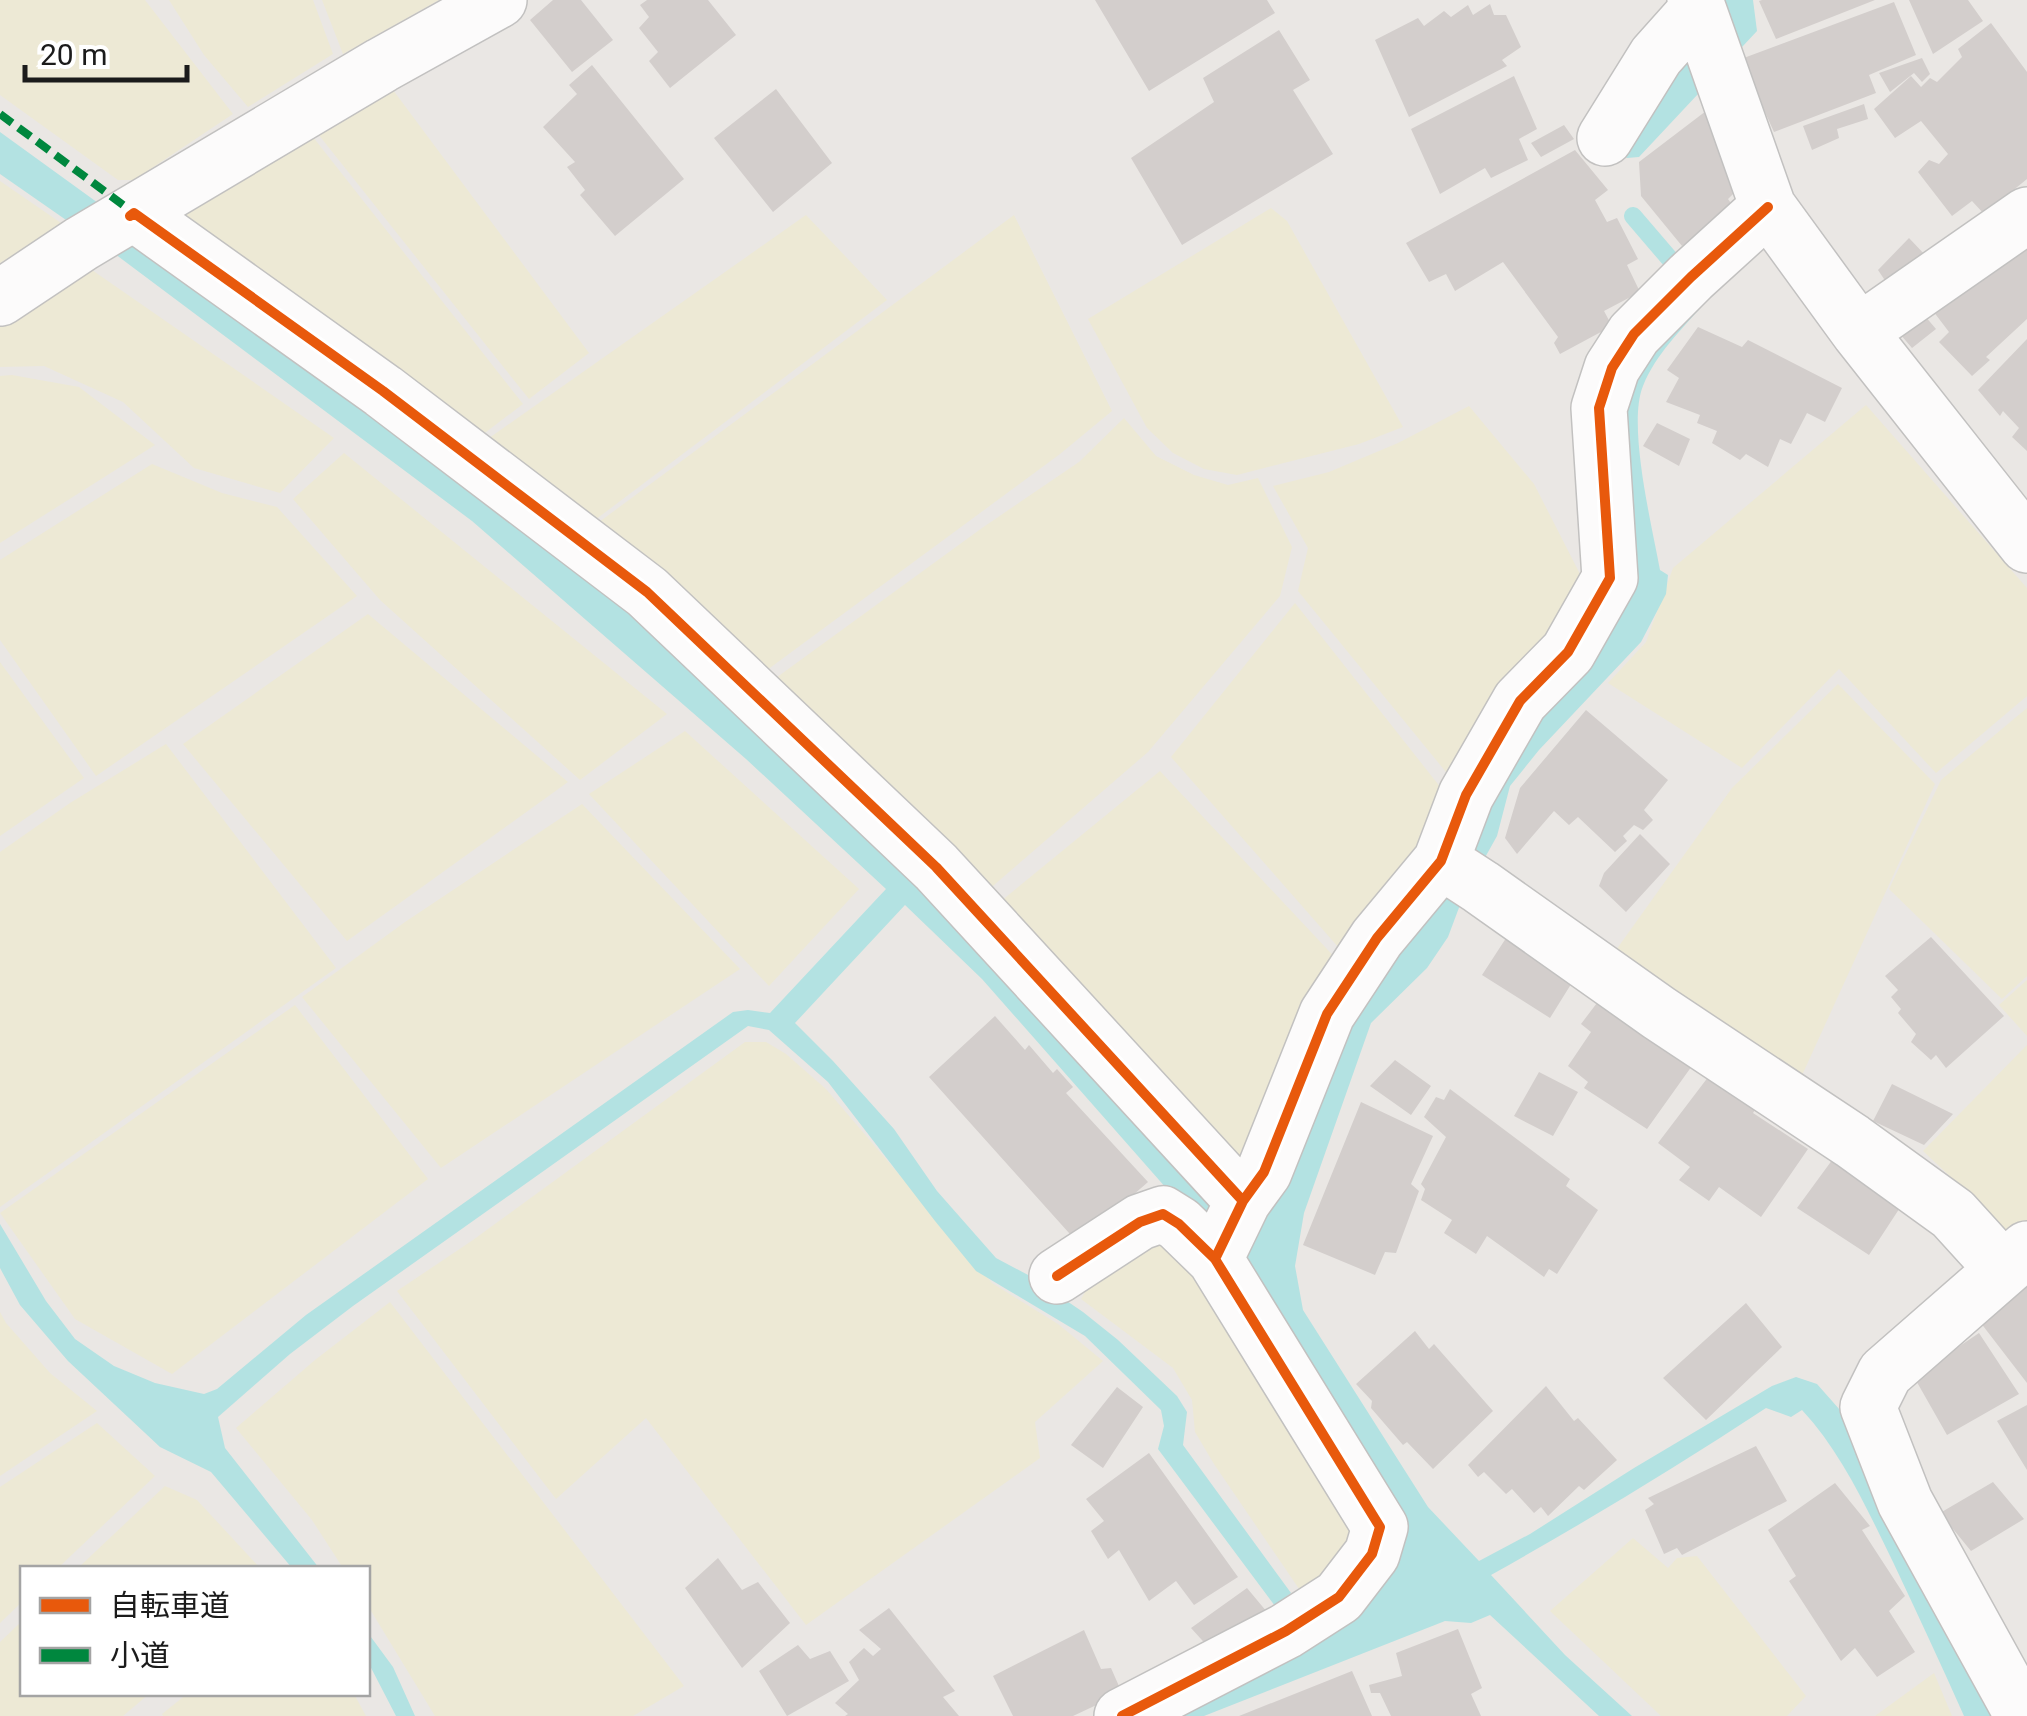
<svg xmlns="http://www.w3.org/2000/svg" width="2027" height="1716" font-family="Roboto,'Noto Sans JP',sans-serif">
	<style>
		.farmland { fill: #ede9d5 }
		.water { fill: #b3e2e2 }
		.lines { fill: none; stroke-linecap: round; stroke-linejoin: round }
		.stream { stroke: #b3e2e2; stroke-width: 18 }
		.building { fill: #d3cecc }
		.minor-casing { stroke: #c2c1c0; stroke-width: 58 }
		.minor { stroke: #fcfbfb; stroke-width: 55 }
		.quiet { stroke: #00873e; stroke-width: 8; stroke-dasharray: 15 8; stroke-linecap: butt }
		.cycleway-casing { stroke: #fff; stroke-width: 16 }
		.cycleway { stroke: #e8590c; stroke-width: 10 }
	</style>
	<rect width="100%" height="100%" fill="#eae7e4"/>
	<path class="farmland" d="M0,0h145l88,114 -99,66h-16l-118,-85z
		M169,0h144l20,54 -85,53 -44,-52z
		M322,0h117l-96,54z
		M393,90l196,263 -60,46 -211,-265z
		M313,137l210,267 -54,41 -299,-225z
		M0,181l64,44 -64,38z
		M1271,208l16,13 116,206 -44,17 -122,31 -33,-6 -31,-16 -26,-25 -59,-109z
		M806,215l81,85 -304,229 -108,-81z
		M1014,215l98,196 -52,43 -301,222 -172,-145z
		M79,261l255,177 -54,55 -86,-25 -71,-66 -79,-36 -44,1v-56z
		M12,375l67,12 76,58 -155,98v-167z
		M1866,405l161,183v108l-91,77 -97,-104 -97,99 -134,-85 38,-41 27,-74z
		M1469,406l65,78 46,90 -5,45 -125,158 -152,-186 10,-43 -35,-62 56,-14 69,-29z
		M1124,418l32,38 38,19 34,10 30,-7 34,69 -12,49 -132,156 -162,140 -217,-209 213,-155 97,-66z
		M344,453l323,261 -87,66 -200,-180 -87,-101z
		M152,464l70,29 55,14 80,89 -261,180 -96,-136v-80z
		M1295,603l146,185 -17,64 -78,104 -175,-199z
		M368,614l200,168 -221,159 -164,-197z
		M0,662l84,116 -84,58z
		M1838,684l97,100 -142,311 -187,-131 126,-176z
		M2027,708v268l-25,23 -113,-110 52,-109z
		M685,731l174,158 -90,97 -180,-192z
		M166,744l170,224 -336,239v-355l70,-49z
		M1160,771l182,194 -82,191 -26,6 -239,-256z
		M582,804l158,165 -299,199 -139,-171 103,-75z
		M2027,980v56l-28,-31z
		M295,1005l133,174 -256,195 -97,-55 -75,-106z
		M745,1042h21l20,12 40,35 166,194 66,41 45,37 -68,61 5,36 -234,167 -160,-207 -90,81 -159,-208 76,-51z
		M2027,1045v182l-8,6 -18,-3 -19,-24 -59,-55z
		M1169,1229l193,318 -54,55 -94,-138 -19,-32 -3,-32 -19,-32 -92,-69 11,-19z
		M390,1302l294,384 -51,30h-198l-67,-110v-38h-25l-31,-48 -76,-92 79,-68z
		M0,1312l6,11 44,50 47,38 -97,65z
		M97,1423l58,53 -97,92h-36v34l-22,21v-136z
		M165,1486l32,14 63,68h-182z
		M1633,1538l35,30 9,-10 20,-2 109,140 -19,20h-126l-111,-105z
		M22,1621v73h127l-26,22h-123v-74z
		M1934,1673l18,43h-77z
		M187,1694h167l12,22h-203l-1,-2z"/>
	<path class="water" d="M1722,0h31l4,31 -118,126 -12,1 -8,-5z
		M0,132l384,278 354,291 494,500 256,-429 105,-121 34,-285 66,-72 10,11c-22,25 -47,49 -60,81 -16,39 9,140 17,184l8,5 -2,19 -25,48 -102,108 -29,36 -13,50 -34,61 -15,40 -21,31 -56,55 -67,190 -9,53 8,44 125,197 51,54 51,-27 104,-66 138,-82 24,-9 21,7 38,43 155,289h-46c-23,-52 -47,-103 -71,-154 -26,-53 -51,-109 -91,-152l-11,7 -25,-9c-90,59 -182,115 -275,167l74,80 67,61h-33l-109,-101 -19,8 -26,-2 -241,95h-22l-4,-14 224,-172 -228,-333 -192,-218 -77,-74 -110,118 38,38 61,68 43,62 59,67 34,18 53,36 35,28 59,56 10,16 -4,33 108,148 -16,13 -117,-157 6,-23 -3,-16 -76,-74 -109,-65 -41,-50 -107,-139 -59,-52 -21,-4 -395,280 -63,48 -72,63 7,31 94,120h-27l-81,-96 -51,-25 -92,-86 -48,-56 -20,-37v-44l46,77 29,38 39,27 41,17 49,11 13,-5 89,-74 427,-303 15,-2 22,3 116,-124 -140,-130 -274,-238 -357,-267 -115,-80z
		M368,1633l25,34 22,49h-19l-28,-54z"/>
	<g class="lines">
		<path class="stream" d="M1633,216l36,42"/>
	</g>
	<path class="building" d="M553,0h28l32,40 -41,32 -42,-52z
		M647,0h61l28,35 -66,53 -21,-27 9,-9 -19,-24 10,-11 -9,-12z
		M1095,0h172l8,13 -126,78z
		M1762,0h113l-99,39 -17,-38z
		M1909,0h59l15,21 -50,33z
		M1894,2l22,53 -47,20 7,18 -102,39 -33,-73z
		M1490,4l4,11h12l15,32 -19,13 5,6 -98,51 -34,-77 43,-22 6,8 20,-15 7,6 17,-12 5,10z
		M1991,23l36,49v107l-43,35 -12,-13 -20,15 -34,-44 11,-12 10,4 9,-10 -27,-33 -26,17 -21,-29 37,-33 10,11 9,-9 7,4 25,-25 -4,-8z
		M1279,30l31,50 -17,10 40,64 -151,91 -51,-87 83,-56 -11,-24z
		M1922,58l8,16 -8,8 -8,-9 -24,19 -11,-19z
		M592,65l92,114 -69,57 -35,-41 5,-5 -18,-23 8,-5 -32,-35 34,-33 -8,-9z
		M1514,76l23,53 -18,10 9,21 -37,18 -6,-10 -45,26 -29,-65z
		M776,89l56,74 -59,49 -59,-74z
		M1864,104l4,15 -31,10 2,9 -27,12 -9,-24z
		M1706,111l34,76 -12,12 7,10 -53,37 -41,-50 -2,-34z
		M1564,125l10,14 -33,18 -10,-14z
		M1575,150l33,40 -13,10 12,22 10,-4 21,41 -11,6 13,27 -36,19 8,15 -52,28 -6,-11 4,-6 -55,-75 -48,29 -9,-17 -17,8 -23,-39z
		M2027,235v84l-41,38 4,3 -18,16 -33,-34 10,-10 -22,-29z
		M1909,238l18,19 -37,31 -12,-18z
		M1919,309l17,20 -24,19 -18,-21z
		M1698,327l44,20 6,-7 94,48 -17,34 -18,-9 -16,31 -11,-5 -12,28 -22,-13 -6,6 -28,-17 5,-12 -20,-8 3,-8 -34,-13 13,-24 -12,-8z
		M2027,339v112l-15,-14 7,-9 -16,-17 -3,5 -22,-26z
		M1657,423l33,16 -11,27 -36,-20z
		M1586,710l82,70 -24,30 9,10 -10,10 -9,-5 -11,11 4,5 -12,11 -37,-35 -9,8 -15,-14 -37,43 -12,-16 15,-50z
		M1640,834l30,30 -44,48 -27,-26 5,-13z
		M1510,932l68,41 -28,45 -68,-43z
		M1931,937l73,79 -58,52 -10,-13 -5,5 -20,-18 5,-8 -18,-21 3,-4 -10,-12 7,-7 -13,-14z
		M1603,995l96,61 -52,73 -63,-41 4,-6 -20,-16 23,-34 -10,-8z
		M995,1016l30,34 4,-5 24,28 4,-4 16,18 -7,6 82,89 -70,61 -149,-166z
		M1395,1060l36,26 -20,29 -41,-29z
		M1715,1068l46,32 -8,13 55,36 -47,68 -42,-30 -10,14 -30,-21 11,-13 -32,-24z
		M1539,1072l39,20 -25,44 -39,-20z
		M1892,1084l61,30 -29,31 -51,-24z
		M1450,1089l120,90 -4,7 32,24 -41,64 -8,-5 -5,8 -57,-41 -11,18 -32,-21 8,-13 -31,-20 4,-11 -4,-5 25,-47 -22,-20 12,-20 8,3z
		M1361,1102l72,34 -22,48 8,7 -23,62 -11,-1 -10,23 -72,-30z
		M1838,1152l69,45 -38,58 -72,-47z
		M2027,1279v104l-50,-65z
		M1746,1303l36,44 -76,73 -43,-42z
		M1415,1331l14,18 5,-5 59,67 -60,58 -26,-27 -4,3 -32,-37 1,-7 -16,-17z
		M1979,1333l40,61 -72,41 -33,-58z
		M1546,1386l28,35 4,-3 39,42 -33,30 -5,-4 -31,30 -7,-9 -7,6 -22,-24 -6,5 -22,-22 -6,5 -10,-12z
		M1117,1387l26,20 -40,61 -32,-23z
		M2027,1405v65l-30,-49z
		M1756,1446l31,55 -105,54 -5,-7 -13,6 -19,-44 9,-6 -6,-6z
		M1149,1453l89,124 -44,28 -18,-24 -27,20 -30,-51 -11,9 -17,-28 13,-10 -18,-22z
		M1993,1482l31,37 -53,32 -31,-38z
		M1835,1483l35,43 -8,4 43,66 -16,15 26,41 -38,25 -22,-29 -14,13 -52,-80 7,-5 -28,-46z
		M718,1558l24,32 16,-8 32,41 -48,45 -57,-80z
		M1247,1588l20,24 -56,38 -20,-22z
		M889,1608l66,83 -12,6 16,19h-114l3,-2 -13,-11 24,-23 -10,-18 15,-14 9,8 8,-7 -22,-19z
		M1458,1629l24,59 -11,6 10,22h-90l-11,-23h-9l-2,-8 33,-9 -6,-23z
		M1084,1630l17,39 10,-1 11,25 -49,23h-60l-20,-40z
		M798,1645l12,14 20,-8 19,30 -62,35 -28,-45z
		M1352,1671l20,45h-133z"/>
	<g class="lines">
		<g class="minor-casing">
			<path id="minor" d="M1695,0l73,207 91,125 168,213
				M1605,138l51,-82 42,-47
				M134,213l249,178 264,201 289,275 307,334
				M0,298l81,-54 301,-179 117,-65
				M1859,332l168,-117
				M1441,861l40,26 178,126 193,128 101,73 50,55
				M1215,1259l28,-58 21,-29 63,-158 50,-76 64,-77 25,-66 54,-94 48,-49 42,-74 -11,-170 13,-40 22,-34 57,-57 77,-70
				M1057,1276l83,-54 23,-8 16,10 36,35 165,268 -8,27 -33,43 -53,34 -164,85
				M2023,1716l-118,-214 -37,-95 17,-34 142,-124"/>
		</g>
		<use href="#minor" class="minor"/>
		<path class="quiet" d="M0,114l134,99"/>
		<g class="cycleway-casing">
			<path id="cycleway" d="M130,216l4,-3 249,178 264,201 289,275 307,334
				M1215,1259l28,-58 21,-29 63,-158 50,-76 64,-77 25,-66 54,-94 48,-49 42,-74 -11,-170 13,-40 22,-34 57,-57 77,-70
				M1057,1276l83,-54 23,-8 16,10 36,35 165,268 -8,27 -33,43 -53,34 -164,85"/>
		</g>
		<use href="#cycleway" class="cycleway"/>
	</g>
	<rect x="20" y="1566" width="350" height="130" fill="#ffffff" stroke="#a4a4a4" stroke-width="2.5"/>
	<rect x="40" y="1598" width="50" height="15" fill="#e8590c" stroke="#a4a4a4" stroke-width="2.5"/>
	<text x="110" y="1616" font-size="30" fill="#1b1b1b">自転車道</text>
	<rect x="40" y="1648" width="50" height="15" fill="#00873e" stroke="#a4a4a4" stroke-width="2.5"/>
	<text x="110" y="1666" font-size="30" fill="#1b1b1b">小道</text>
	<path d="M25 65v15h162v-15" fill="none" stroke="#1b1b1b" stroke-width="5"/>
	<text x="40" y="65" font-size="30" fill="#1b1b1b" stroke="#ffffff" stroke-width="8" paint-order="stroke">20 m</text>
</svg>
